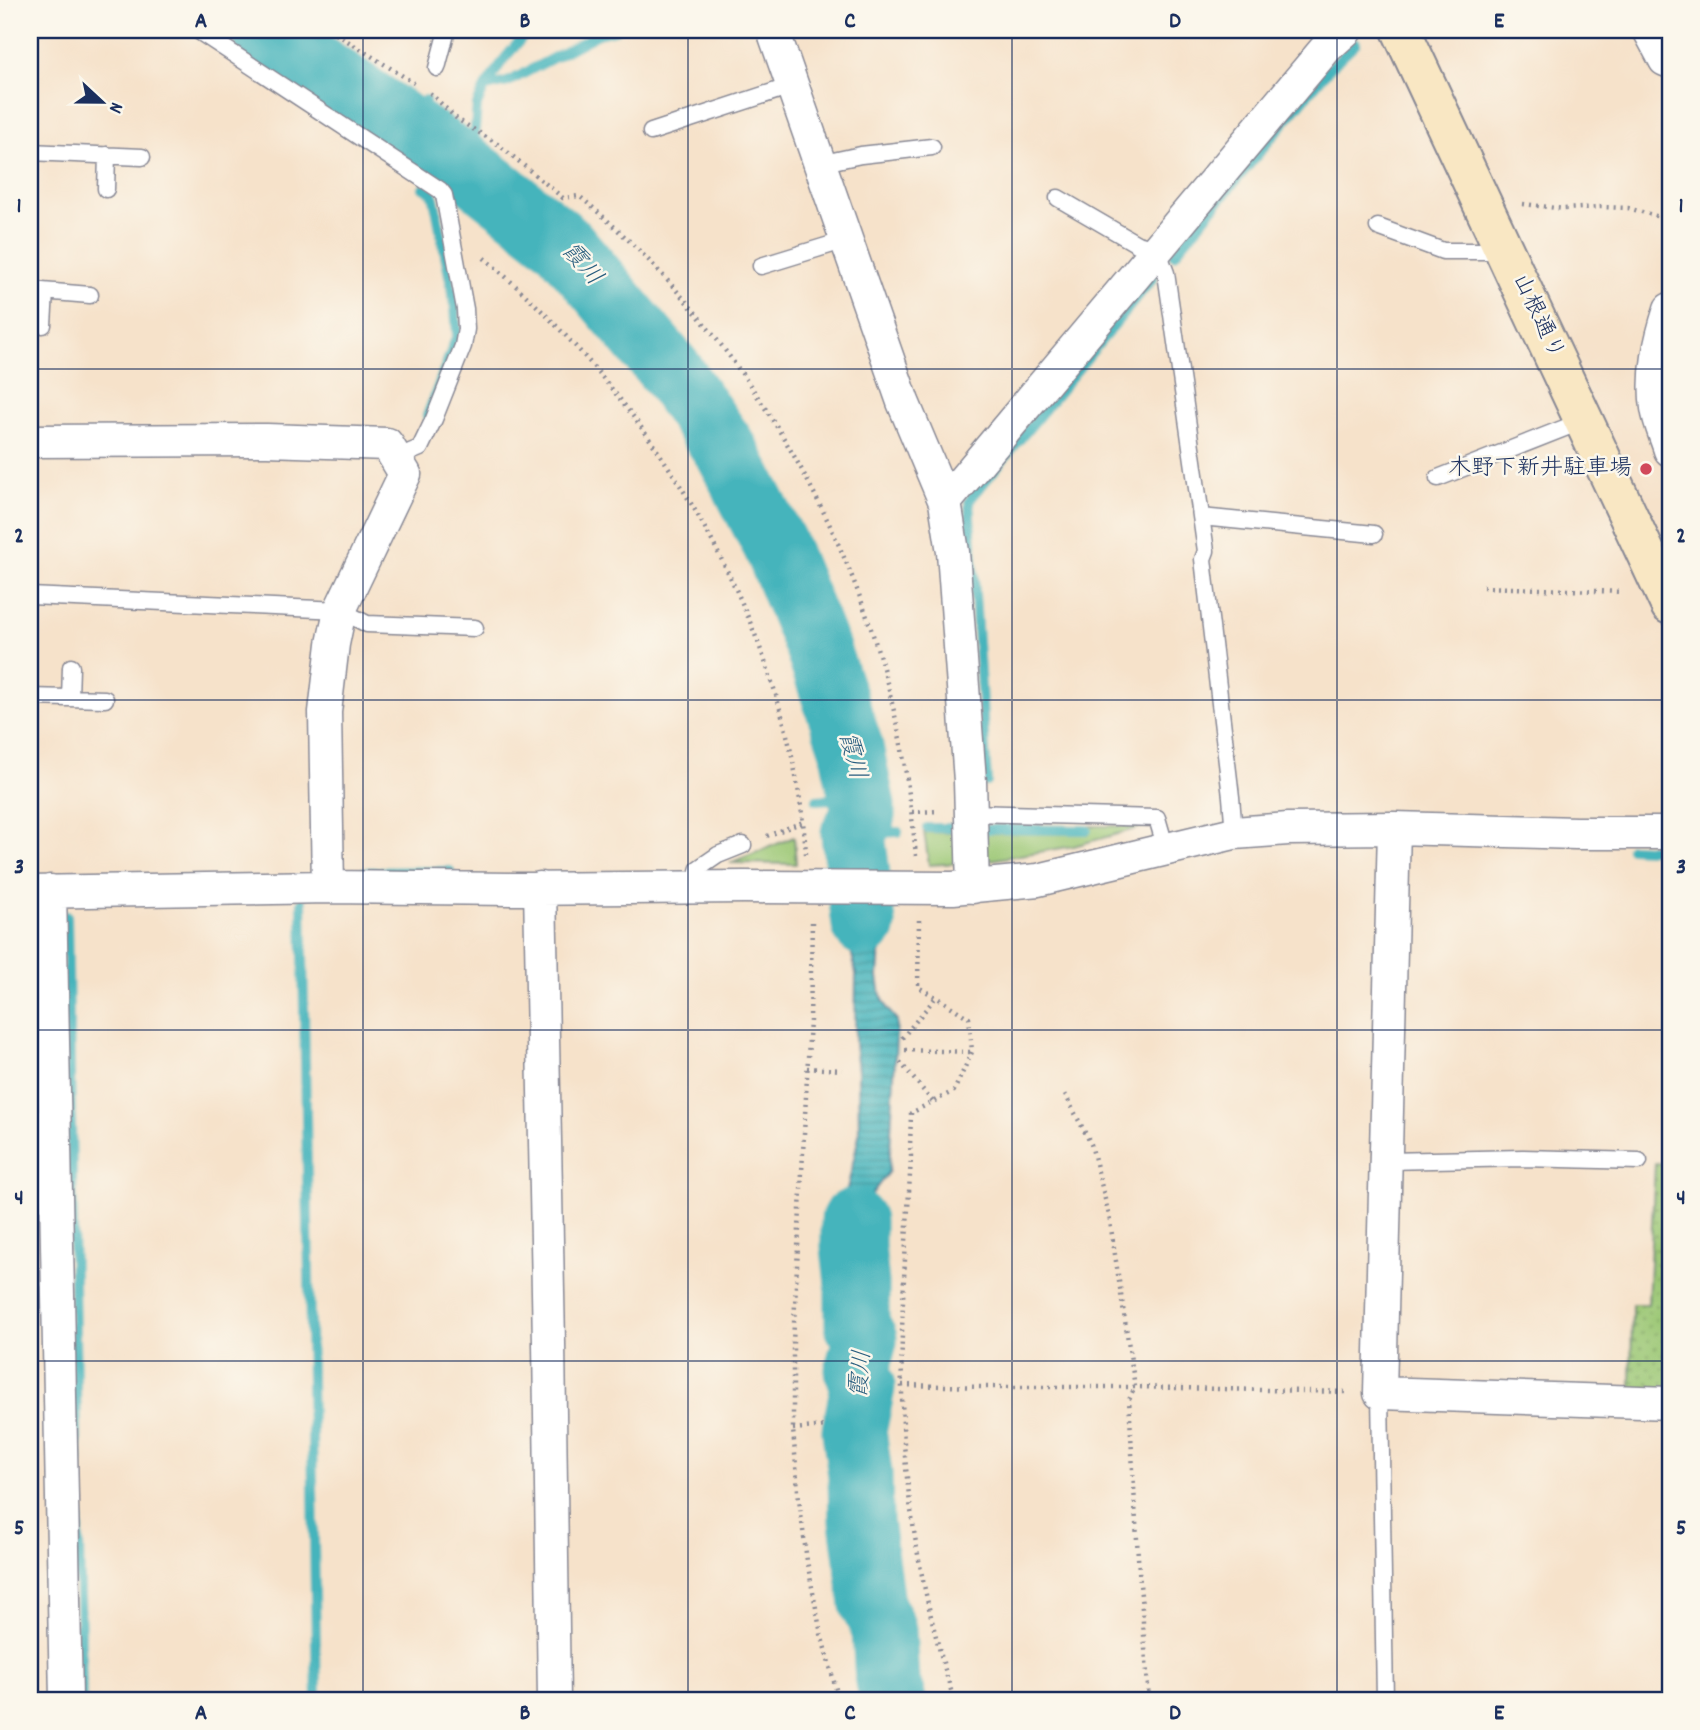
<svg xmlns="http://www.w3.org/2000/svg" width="1700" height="1730" font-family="Dekko,'Klee One',sans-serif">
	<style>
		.grass { fill: #9bc774; stroke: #5b7b69; stroke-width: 2 }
		.park { fill: url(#park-dots); stroke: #5b7b69; stroke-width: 2 }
		.water { fill: url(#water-rules); stroke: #30728d; stroke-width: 2 }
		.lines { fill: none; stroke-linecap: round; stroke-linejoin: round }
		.stream { stroke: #44b4bc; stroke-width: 10 }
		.river { stroke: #44b4bc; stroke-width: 65 }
		.lane-casing { stroke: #888894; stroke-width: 19 }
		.street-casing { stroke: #888894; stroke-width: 35 }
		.secondary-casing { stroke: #888894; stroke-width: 42 }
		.path { stroke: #888894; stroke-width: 4.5; stroke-dasharray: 2 5; stroke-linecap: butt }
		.lane { stroke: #fff; stroke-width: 16 }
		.street { stroke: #fff; stroke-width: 32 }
		.secondary { stroke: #f9e7c3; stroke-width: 38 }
		.grid { fill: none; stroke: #1b2f5e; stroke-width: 2; stroke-opacity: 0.55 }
		.poi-dot { fill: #d1495b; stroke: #fbf7ec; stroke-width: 2.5 }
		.labels { text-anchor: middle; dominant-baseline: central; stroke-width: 5; stroke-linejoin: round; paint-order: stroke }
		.street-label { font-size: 23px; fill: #1b2f5e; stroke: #fbf7ec }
		.poi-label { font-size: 23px; fill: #1b2f5e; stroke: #fbf7ec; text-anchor: end }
		.water-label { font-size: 24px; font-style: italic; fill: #295e7f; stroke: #fbf7ec }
		.neatline { fill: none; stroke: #1b2f5e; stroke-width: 2.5 }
		.grid-label { font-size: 23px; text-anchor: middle; font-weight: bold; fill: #1b2f5e }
	</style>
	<defs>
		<pattern id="park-dots" width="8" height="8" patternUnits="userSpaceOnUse" patternTransform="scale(1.75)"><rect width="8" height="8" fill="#9bc774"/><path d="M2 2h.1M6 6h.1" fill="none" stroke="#7ea262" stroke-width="1.8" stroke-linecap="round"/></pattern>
		<pattern id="water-rules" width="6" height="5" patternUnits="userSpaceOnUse" patternTransform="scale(1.75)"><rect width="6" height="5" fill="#44b4bc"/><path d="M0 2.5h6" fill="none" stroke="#38939c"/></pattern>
	</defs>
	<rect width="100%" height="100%" fill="#fbf7ec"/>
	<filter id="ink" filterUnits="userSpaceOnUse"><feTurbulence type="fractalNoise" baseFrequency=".0143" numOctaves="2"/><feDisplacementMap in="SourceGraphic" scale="14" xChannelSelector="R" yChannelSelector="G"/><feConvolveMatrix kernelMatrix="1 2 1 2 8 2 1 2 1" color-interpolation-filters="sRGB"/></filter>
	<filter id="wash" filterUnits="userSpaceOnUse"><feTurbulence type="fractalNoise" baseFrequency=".00686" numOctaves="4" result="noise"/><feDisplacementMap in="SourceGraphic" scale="28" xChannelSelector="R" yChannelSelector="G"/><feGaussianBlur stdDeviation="1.57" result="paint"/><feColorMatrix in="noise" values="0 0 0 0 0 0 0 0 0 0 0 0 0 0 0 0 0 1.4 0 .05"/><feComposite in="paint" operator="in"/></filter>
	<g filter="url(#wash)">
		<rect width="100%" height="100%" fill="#f6e2ca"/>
		<path class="grass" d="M1090,826h56l-72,20 -89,15 -1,-28 105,1z
			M924,832l34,1 2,30 -31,2z
			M794,837l2,27 -66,-1z"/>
		<path class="park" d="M1655,1163l15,1v227l-39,-1 1,-86h16z"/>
		<path class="water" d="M853,834l13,46 12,30 -1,15 3,21 -2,31 3,18 7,15 9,10 -8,151 -15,20 -11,20 -4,24 6,44v15l-7,17 -6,-12 -6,-7 -4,-29 2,-59 15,-69 -1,-64 -3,-27 1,-70 -5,-24 3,-18 -7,-36 2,-48z"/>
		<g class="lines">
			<path class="stream" d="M485,87l23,-5 90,-48 17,-4
				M391,151l34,-51
				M469,169l5,-28 3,-36 8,-18 20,-29 24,-28
				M423,188l9,5 2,5 21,108 2,29 -30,81
				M1174,255l155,-186 27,-26
				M987,782l-18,-281 184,-223
				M817,800l13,-1 11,9 4,20 8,6 45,-2
				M927,828h28
				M988,829l99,1
				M1631,848l39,2
				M364,872l86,-1
				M302,902l15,798
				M67,916l15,784"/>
			<path class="river" d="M263,30l206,139 93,73 111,132 54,78 48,93 42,102 34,100 12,59v10l-10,18 11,90
				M853,1221v26l4,36v42l8,15 -8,30 6,17 -9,44 6,43 1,47 11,83 12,26 3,51 7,19"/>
		</g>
	</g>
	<g filter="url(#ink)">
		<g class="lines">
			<g class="lane-casing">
				<path id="lane" d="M197,30l243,160 4,5 21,114 1,20 -3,17 -29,73 -14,29 -24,10
					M437,68l10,-38
					M651,132l140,-46
					M30,152l112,5
					M819,164l42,-9 71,-8
					M106,189l1,-34
					M1058,198l79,46 20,5 9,24 40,278 -3,8 28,238 3,36
					M1378,227l65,24h60
					M761,266l85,-26
					M30,290l60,5
					M43,325l2,-33
					M1438,478l147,-58
					M1201,517l173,17
					M30,596l310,14 27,14 108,4
					M30,697l75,2
					M70,698l1,-31
					M972,813l185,5 9,31
					M693,887l6,-19 19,-13 25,-10
					M1387,1161l136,-3 116,3
					M1380,1393l5,307"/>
			</g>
			<g class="street-casing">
				<path id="street" d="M773,30l130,372 42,100 8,50 17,229 3,106
					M1649,30l16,30 5,2
					M1670,309c-10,31 -18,65 -13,99 2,14 9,29 13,42
					M30,441l237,-1 120,4 18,30 -65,136 -7,34 -8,68 3,175
					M945,502l382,-455 19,-17
					M1394,828l-14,565 290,10
					M540,888l9,455 5,357
					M50,891l16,809
					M30,892l298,-5 184,2 232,-2 209,1 85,-8 196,-47 54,-4 106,-1 182,5h94"/>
			</g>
			<g class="secondary-casing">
				<path id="secondary" d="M1401,30l269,575"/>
			</g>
			<path class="path" d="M330,30l84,53
				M430,93l27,26 42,26 64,53 16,-2c150,123 267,314 312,503 13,51 20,104 25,157
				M1523,204l41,5 36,-2 28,1 42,12
				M484,258c172,144 306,370 322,596
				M1483,587l139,5
				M912,812l27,-1
				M767,836l36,-14
				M919,920l-1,67 18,10 33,21 3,34 -18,39 -43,22 -1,34 1,9c-4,78 -11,157 -9,235 1,105 21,209 52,309
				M812,922l-2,98 -17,322v87l5,62 9,70 14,73 18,66
				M902,1038l34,-41
				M905,1050l67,2
				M900,1062l33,40
				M807,1068l35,2
				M1065,1094l26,50 18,71 26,172 -6,13 9,157 11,143
				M1670,1226l-6,9 -3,43 1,35 8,20
				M902,1385l81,2h152l213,5
				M793,1429l32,-3"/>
			<use href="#lane" class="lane"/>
			<use href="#street" class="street"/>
			<use href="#secondary" class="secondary"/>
		</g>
	</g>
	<path class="grid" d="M363,30v1670M688,30v1670M1012,30v1670M1337,30v1670M30,369h1640M30,700h1640M30,1030h1640M30,1361h1640"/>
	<circle class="poi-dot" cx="1646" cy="469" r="7"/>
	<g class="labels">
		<g class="street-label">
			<text transform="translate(1537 317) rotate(65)">山根通り</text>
		</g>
		<g class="poi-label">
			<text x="1632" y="469">木野下新井駐車場</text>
		</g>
		<g class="water-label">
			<text transform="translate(581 265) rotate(49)">霞川</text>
			<text transform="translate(851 756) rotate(76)">霞川</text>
			<text transform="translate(862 1374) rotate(-85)">霞川</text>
		</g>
	</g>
	<rect width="1700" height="1730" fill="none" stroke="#fbf7ec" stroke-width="77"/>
	<g transform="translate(102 102) rotate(112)" stroke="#fbf7ec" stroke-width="5" paint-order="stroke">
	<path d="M0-5L12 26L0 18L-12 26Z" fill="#1b2f5e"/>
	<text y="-10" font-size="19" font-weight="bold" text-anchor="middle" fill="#1b2f5e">N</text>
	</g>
	<rect x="38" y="38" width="1624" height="1654" class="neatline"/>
	<g class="grid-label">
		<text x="201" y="27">A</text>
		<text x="525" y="27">B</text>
		<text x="850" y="27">C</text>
		<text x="1175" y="27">D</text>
		<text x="1499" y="27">E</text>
		<text x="19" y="212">1</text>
		<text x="1681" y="212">1</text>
		<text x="19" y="542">2</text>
		<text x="1681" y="542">2</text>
		<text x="19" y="873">3</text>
		<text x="1681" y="873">3</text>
		<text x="19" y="1204">4</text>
		<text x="1681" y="1204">4</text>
		<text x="19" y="1534">5</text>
		<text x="1681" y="1534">5</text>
		<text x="201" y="1719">A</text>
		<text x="525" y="1719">B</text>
		<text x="850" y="1719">C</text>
		<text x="1175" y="1719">D</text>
		<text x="1499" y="1719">E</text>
	</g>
</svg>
